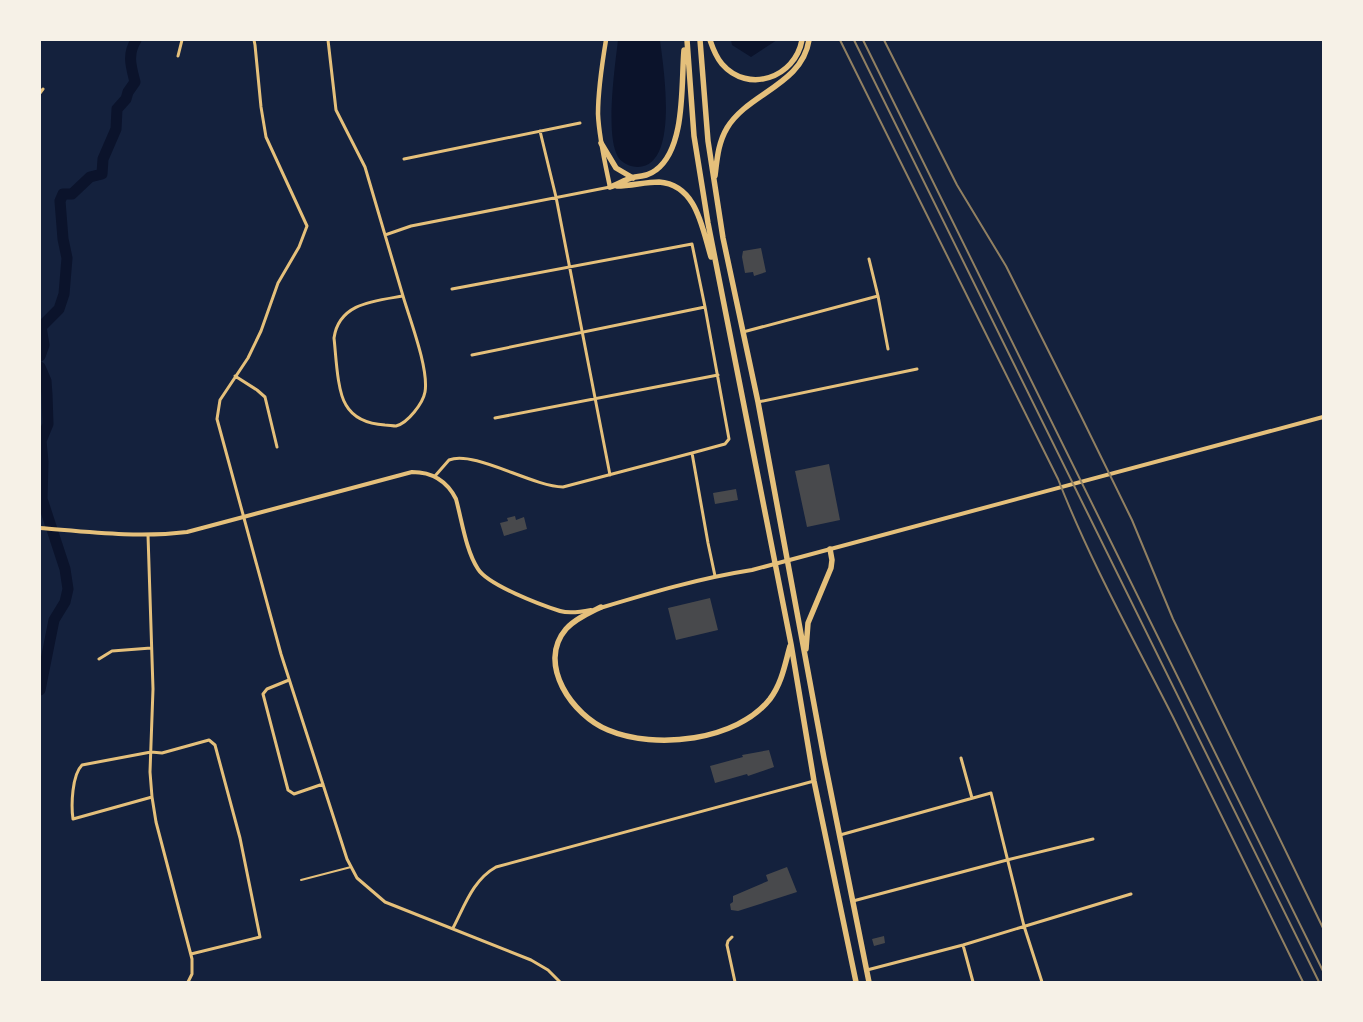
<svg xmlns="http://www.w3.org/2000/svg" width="1363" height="1022" font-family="Manrope,sans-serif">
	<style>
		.water { fill: #0b132b }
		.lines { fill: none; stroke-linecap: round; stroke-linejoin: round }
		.river { stroke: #0b132b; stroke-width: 11 }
		.building { fill: #48494c }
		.service { stroke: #e5c07b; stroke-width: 2 }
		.minor { stroke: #e5c07b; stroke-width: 3 }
		.tertiary { stroke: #e5c07b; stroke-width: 4 }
		.secondary { stroke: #e5c07b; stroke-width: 4.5 }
		.trunk { stroke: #e5c07b; stroke-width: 5.5 }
		.rail { stroke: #918062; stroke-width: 2 }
	</style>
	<rect width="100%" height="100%" fill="#14213d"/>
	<path class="water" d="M618,40h42c3,25 20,126 -22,127 -8,0 -16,-4 -20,-10 -13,-22 -3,-91 0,-117z
		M731,40h46l-26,17 -19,-12z"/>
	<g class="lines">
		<path class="river" d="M40,356l4,-11 -3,-18 18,-18 5,-15 3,-36 -4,-19 -3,-38 3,-7h9l18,-17 12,-3 1,-15 13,-30 1,-20 9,-10 2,-7 7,-10c-4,-16 -8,-27 1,-42
			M40,367l6,14 1,14 1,29 -7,17 2,21 -1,37 23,70 3,20 -3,13 -11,18 -14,70"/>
	</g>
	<path class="building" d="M761,248l5,24 -12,4 -1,-4 -8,1 -3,-16 1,-6z
		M829,464l11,56 -33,7 -12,-56z
		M736,489l2,11 -23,4 -2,-11z
		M515,516l1,4 8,-3 3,12 -23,7 -4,-13 8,-2 -1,-3z
		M710,598l8,32 -42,10 -8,-32z
		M769,750l5,17 -26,9 -1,-2 -32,9 -5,-17 33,-9 -1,-2z
		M787,867l10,25 -59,19 -7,-1 -1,-6 3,-2v-6l35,-15 -2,-6z
		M884,936l1,7 -11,3 -2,-7z"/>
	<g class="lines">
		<path class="service" d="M301,880l50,-13"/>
		<path class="minor" d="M254,40l1,5 6,62 5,30 41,89 -8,21 -21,36 -17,48 -13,27 -28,42 -3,19 64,235 66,205 10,19 28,24 146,58 17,10 12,12
			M328,40l8,70 29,57 38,129
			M178,56l4,-16
			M40,93l3,-4
			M540,131l16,66 54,278
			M404,159l176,-36
			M385,235l26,-9 199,-39
			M869,259l9,37 10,53
			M403,296c7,24 26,73 22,96 -2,11 -17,31 -29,34 -3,0 -8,-1 -11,-1 -16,-1 -31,-6 -39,-20 -9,-14 -10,-50 -12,-67 5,-35 40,-37 69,-42z
			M743,332l135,-36
			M472,355l233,-48
			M235,376l22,14 8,7 12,50
			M758,402l159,-33
			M495,418l223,-43
			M692,453l16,90 7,33
			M435,476l14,-16c25,-10 82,26 114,27l129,-34 33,-9 4,-5 -24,-132 -13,-63 -240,45
			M148,535l5,154 -3,83 2,25 4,25 36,137v15l-4,8
			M99,659l13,-8 39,-3
			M289,680l-22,9 -4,5 25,96 6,4 29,-10
			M961,758l11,40
			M152,797l-79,22c-2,-14 -1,-44 9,-54l69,-13 11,1 47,-13 6,5 25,93 20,99 -69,17
			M840,835l151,-42 33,133 18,56
			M853,901l154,-41 86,-21
			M453,928c12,-23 20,-48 43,-61l318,-86
			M732,937l-4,4 -1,4 8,37
			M963,945l10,37
			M867,970l96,-25 168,-51"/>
		<path class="tertiary" d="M40,528c49,4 98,10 147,4l225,-60c20,0 35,9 44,27 6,22 10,52 22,70 10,16 63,36 82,42 10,3 21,1 31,-1
			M600,608c50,-15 100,-30 152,-38l571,-153"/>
		<path class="secondary" d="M606,40c-4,24 -8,49 -8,74 1,24 7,49 12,73"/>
		<path class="trunk" d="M687,40l7,96 14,87 83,421 23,137 42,201
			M700,40l8,101 15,97 35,164 66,356 45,224
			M710,40c3,9 6,17 12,24 26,30 73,14 80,-24
			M601,143l15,25 17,10
			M715,176c2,-16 3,-33 12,-48 21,-35 75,-43 82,-88
			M617,186c14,0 28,-4 42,-4 38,3 43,46 52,75
			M610,187c8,-3 16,-8 25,-10 8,-1 15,-2 21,-7 30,-22 25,-87 28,-120
			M601,607c-12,6 -26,12 -35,22 -30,35 7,87 42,101 47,20 129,11 162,-31 12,-16 15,-35 20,-53
			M806,649l2,-26 23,-55 1,-8 -2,-11"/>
		<path class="rail" d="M840,40l218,439c32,82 75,159 115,238 44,88 86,177 130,265
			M854,40l465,942
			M863,40l460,931
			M884,40l73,145 49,81 74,148 52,106 41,99 150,309"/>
	</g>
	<rect width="1363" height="1022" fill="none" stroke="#f6f1e7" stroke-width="82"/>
</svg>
